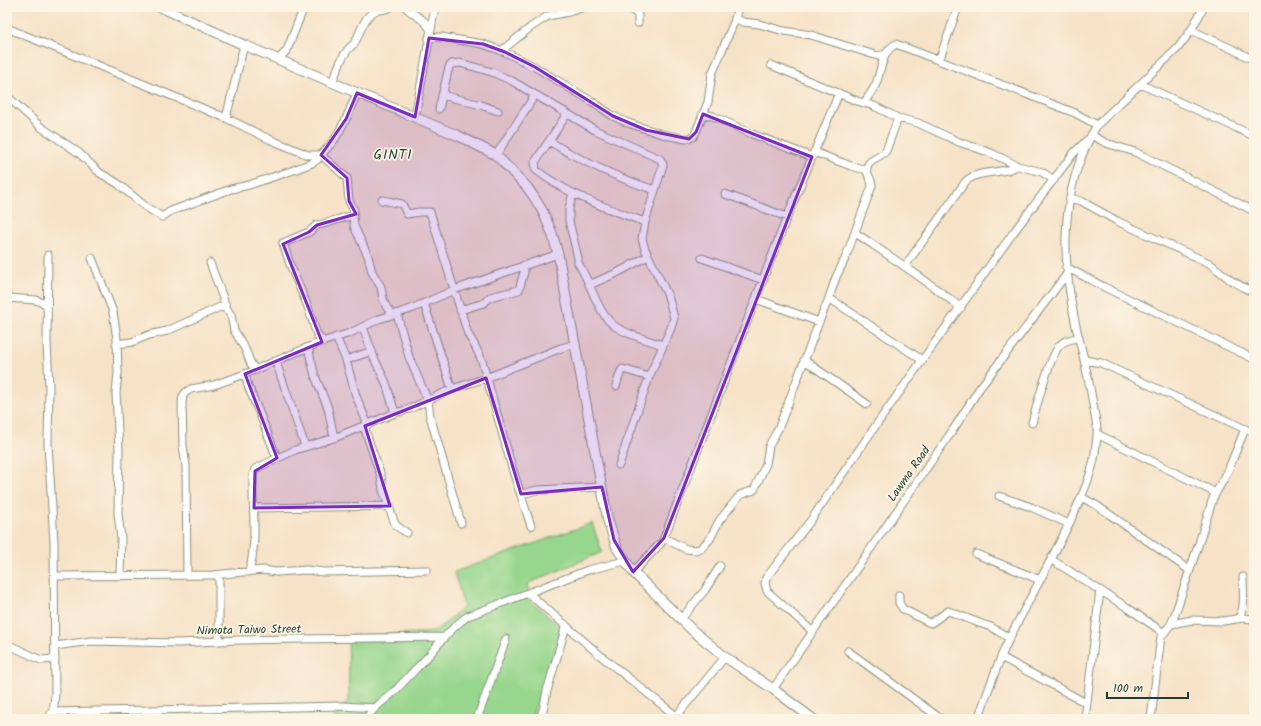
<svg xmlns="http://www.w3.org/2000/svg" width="1261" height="726" font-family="Kalam,sans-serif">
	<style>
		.green { fill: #97d68d; stroke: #5b8a60 }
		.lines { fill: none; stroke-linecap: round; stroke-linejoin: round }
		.minor-casing { stroke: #8a907e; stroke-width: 9 }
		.major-casing { stroke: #8a907e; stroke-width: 11 }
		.minor { stroke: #fff; stroke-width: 7 }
		.major { stroke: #fff; stroke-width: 9 }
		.marked { fill: #7b2cbf; fill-opacity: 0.2; stroke: #7b2cbf; stroke-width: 3; stroke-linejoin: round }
		.labels { text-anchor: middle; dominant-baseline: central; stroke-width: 3.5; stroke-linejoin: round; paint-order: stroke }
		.street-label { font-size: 12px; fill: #1f3d34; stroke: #fcf5e5 }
		.quarter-label { font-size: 14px; letter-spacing: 1px; fill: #1f3d34; stroke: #fcf5e5 }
	</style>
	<rect width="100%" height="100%" fill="#fcf5e5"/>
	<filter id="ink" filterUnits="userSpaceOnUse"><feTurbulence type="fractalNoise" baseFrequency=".025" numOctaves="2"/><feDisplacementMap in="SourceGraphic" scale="8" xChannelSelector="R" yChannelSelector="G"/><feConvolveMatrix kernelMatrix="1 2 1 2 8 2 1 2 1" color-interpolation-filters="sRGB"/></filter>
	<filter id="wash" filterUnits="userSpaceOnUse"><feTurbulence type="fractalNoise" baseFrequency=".012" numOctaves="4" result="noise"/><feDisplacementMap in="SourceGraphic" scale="16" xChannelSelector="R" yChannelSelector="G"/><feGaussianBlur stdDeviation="0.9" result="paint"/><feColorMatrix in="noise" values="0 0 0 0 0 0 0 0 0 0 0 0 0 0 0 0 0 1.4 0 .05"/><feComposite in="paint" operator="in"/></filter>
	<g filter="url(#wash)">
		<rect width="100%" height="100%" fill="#f6e2c7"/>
		<path class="green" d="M592,523l10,29 -75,32 4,17 30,27 -7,25 -23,66h-197l2,-7 13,-11 -1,-65 86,-4 30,-25 -10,-35z"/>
	</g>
	<g filter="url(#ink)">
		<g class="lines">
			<g class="minor-casing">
				<path id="minor" d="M406,7c7,9 19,11 24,22
					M629,7l9,8v8
					M735,18l8,4 16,2 25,7 27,4 67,21 8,-2
					M7,28l219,90 43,21 39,16h13l26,23 2,23 5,9 -1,6 1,10 14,30 4,16 9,15 2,12 4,9 6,7
					M1191,30l39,18 24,12
					M429,38l12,-1 42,7 22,8 30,15 58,35 20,14 15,7 37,12 21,4 7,-2 3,-5 12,-30 4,-28 22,-52 4,-15
					M501,51l30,-24 17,-11 21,-4 15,-5
					M279,59l8,-9 17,-43
					M937,59l4,-4 17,-48
					M771,65l86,36 17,5 24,12 20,5 41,19 32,11 27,13 24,6 12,8
					M332,82c6,-12 10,-30 22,-38 6,-10 10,-28 21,-33 7,-3 8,1 16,-4
					M1140,84l114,52
					M442,95l39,10 17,6
					M7,96l34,31 38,26 21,20 17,10 29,24 16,10 9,-6 60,-22 18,-4 42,-14 21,-8 6,-4 17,-20 11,-20 11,-26
					M864,103c4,-6 9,-13 12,-19 5,-13 6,-33 20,-40l151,58 28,11 22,12
					M439,109l10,-42 3,-3 8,-1 32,9 20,9 83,49 65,29 2,3 1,3 -18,57 -3,17 3,10 23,47 6,22 -3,10 -22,49 -30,88
					M567,114l-32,48 1,8c32,25 70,38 109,52
					M703,114l10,2 39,18 60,23
					M415,117l20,-110
					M226,118l18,-73
					M1091,135l15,8 29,9 119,59
					M549,141c34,21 68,37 106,49
					M814,152l37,14 16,4
					M496,155l39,-60
					M573,194l-4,14v13l9,37v5c12,17 20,53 38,64 14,9 32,13 47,18
					M725,194l62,23
					M1070,198l11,3 36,20 92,42 23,18 22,12
					M382,200l20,4 5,10 12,-2h11l38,122 7,12 7,15 31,110 18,55
					M855,233c12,7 22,15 33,22 25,17 50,34 73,53
					M48,255l-1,87 2,45 -1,57 6,97 1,153 -1,12 -5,13
					M92,258l21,54 4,27 1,34 -2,20 3,56 -1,65 3,24 -1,38
					M702,258l61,22
					M210,263l17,46 4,6 3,15 11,19 6,15 5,6
					M905,266l61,-85c10,-9 27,-8 40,-11 4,0 8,-3 12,-4
					M1066,267l38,20 150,72
					M589,285l28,-12 31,-17
					M7,298l29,2 10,4 1,5
					M829,298l93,62
					M756,299l63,23
					M424,303l28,86
					M460,310l24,-7 6,-6 29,-7 5,-18v-7
					M397,314l12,43 19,44 2,15 31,107
					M363,327l11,31 12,25 9,30
					M336,337l10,23 10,36 12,29
					M324,341l-4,-2 -4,-7 -8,-25 -17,-40 -8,-24 26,-11 8,-7c12,-1 23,-8 36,-9
					M116,344l16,-2 17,-7 18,-4 53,-24 7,2
					M308,348l7,28 13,32 6,30
					M346,360l26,-9
					M804,360l63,44
					M1085,360l16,3 153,70
					M276,362l29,84
					M245,374l3,12 13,31 16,41
					M616,386l5,-15 2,-2 26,8
					M1032,423c4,-15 19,-71 29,-79 4,-4 12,-5 18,-7
					M365,426l1,7 15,43 2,14 12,34 3,3 9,6
					M1097,434l119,59
					M521,494l16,-4 65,-3
					M999,496l32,11 38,17
					M1081,497l15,8 93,65
					M254,508l136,-2
					M664,538l22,11 10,1 5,-2 9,-9 9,-18 21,-26 14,-5 1,-2 11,-24 3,-18 10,-19 40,-105 10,-24 7,-21 9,-18 27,-73c0,-6 -4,-10 -5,-15 -2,-12 14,-13 19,-20l12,-33
					M976,554l64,26
					M1052,560l76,48 36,25
					M249,572c9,-33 3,-63 4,-96l2,-7 4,-2 36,-17 39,-12 61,-25 14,-4 43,-20 34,-11 75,-30 15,-4
					M633,572l28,-29 3,-5 123,-321 52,-124
					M187,575l-1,-109 -3,-20 -1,-43 1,-7 3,-4 5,-3 23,-4 31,-11 71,-30 34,-11 29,-14 32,-10 43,-19 104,-36
					M219,575v66
					M54,576l159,-1 50,-5 13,2 31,-2 16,2 104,-2
					M528,593l73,63 75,60
					M899,595v8l4,6 25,13 3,1 17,-12 3,1 28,11 12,4 18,11
					M681,619l24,-29 15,-24
					M1238,619c8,-11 5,-29 5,-42
					M1171,624l21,-4 31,1 19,-3 12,1
					M812,631l-45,-40 -2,-8 1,-5 45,-58 63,-92 139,-195 60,-79 14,-14
					M7,644l34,16 14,-1
					M55,646l36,-5 88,2 60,-3 205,-3
					M848,651l93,68
					M1001,657l85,46
					M773,689l180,-259 26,-41 87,-114
					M52,712l290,-6 33,2
					M366,719c7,-12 21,-20 31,-30 11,-12 23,-24 34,-36 11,-14 22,-27 37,-37l120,-46 37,-9
					M477,719l29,-80
					M539,719l4,-8 4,-20 17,-58 1,-9
					M674,719l51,-62
					M978,719c10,-27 19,-56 32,-82 20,-39 41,-76 60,-115 10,-22 21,-44 25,-68 0,-6 2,-13 2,-19 1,-8 -2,-17 -3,-25 -4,-24 -9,-48 -15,-71 -18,-74 -22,-146 18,-214l81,-77 13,-18 13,-23
					M1085,719l15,-129
					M1151,719l9,-75 1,-7 10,-13 3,-7 26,-77 13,-42 14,-25 18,-44"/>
			</g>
			<g class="major-casing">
				<path id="major" d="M160,7l84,38 215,91 37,19 31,32 7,10 9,15 9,21 6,21 50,267 9,27 16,24 59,58 33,27 48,32 40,30"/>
			</g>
			<use href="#minor" class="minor"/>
			<use href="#major" class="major"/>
		</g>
	</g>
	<path class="marked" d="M429,38l54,6 22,8 30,15 78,49 33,14 43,9 7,-7 7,-18 109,43 -148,381 -31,34 -19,-32 -12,-53 -81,7 -35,-116 -121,48 25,80 -136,2 1,-37 22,-13 -32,-84 77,-32 -39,-98 26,-12 8,-7 39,-11 -7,-13 -2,-23 -26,-23 25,-36 11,-26 58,24z"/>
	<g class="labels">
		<g class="street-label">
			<text transform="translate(909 474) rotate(-55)">Lawma Road</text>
			<text transform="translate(249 630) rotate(-1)">Nimota Taiwo Street</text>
		</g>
		<g class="quarter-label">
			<text x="393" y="155">GINTI</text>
		</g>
	</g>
	<rect width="1261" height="726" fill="none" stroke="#fcf5e5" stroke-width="24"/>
	<path d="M1107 692v6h81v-6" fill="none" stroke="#1f3d34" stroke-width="2"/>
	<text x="1113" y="692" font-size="12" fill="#1f3d34" stroke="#fcf5e5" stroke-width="3" paint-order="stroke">100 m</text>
</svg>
